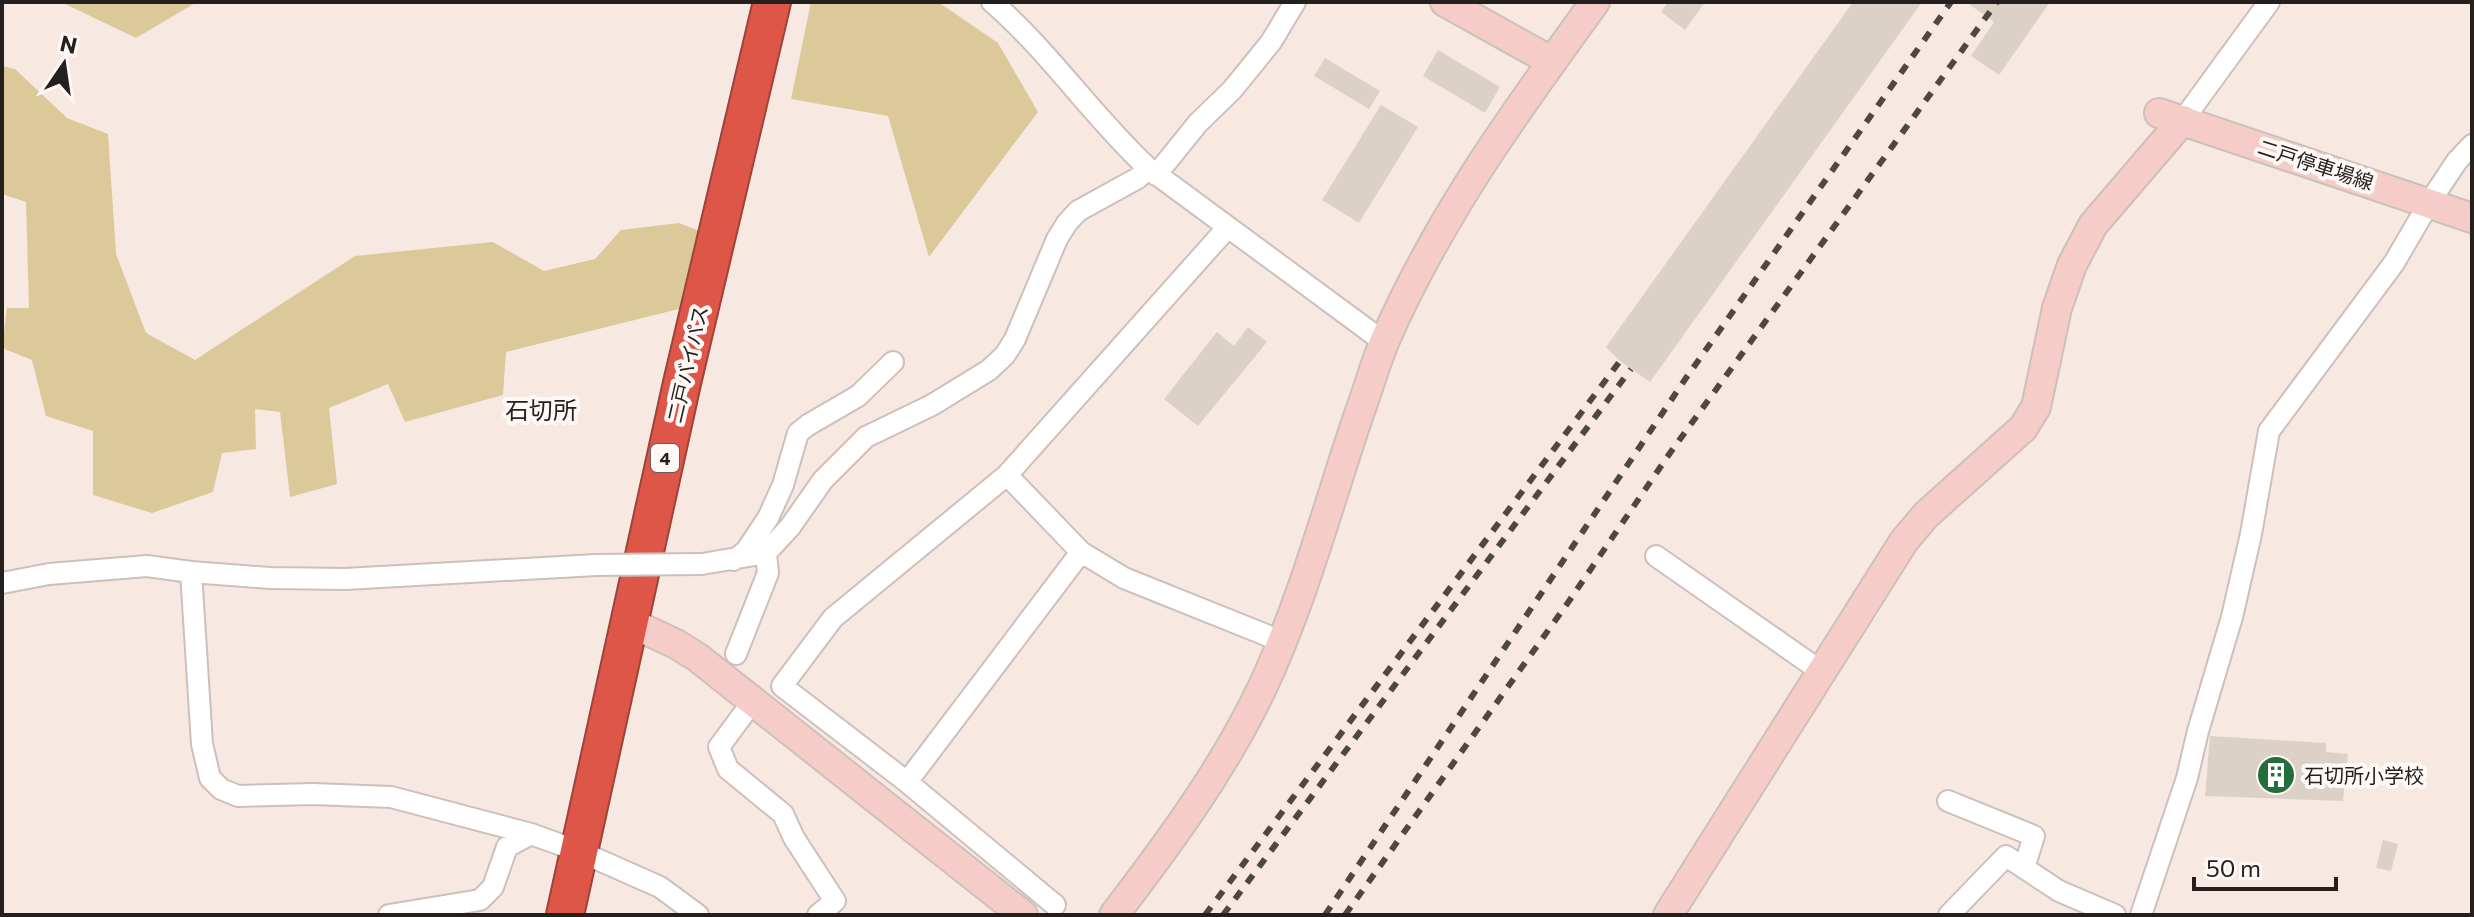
<svg xmlns="http://www.w3.org/2000/svg" width="2474" height="917" font-family="Commissioner,'Noto Sans JP',sans-serif">
	<style>
		.green { fill: #dbc999 }
		.building { fill: #dbd1c7 }
		.lines { fill: none; stroke-linecap: round; stroke-linejoin: round }
		.street-casing { stroke: #cdc0ba; stroke-width: 24 }
		.secondary-casing { stroke: #cdc0ba; stroke-width: 32 }
		.highway-casing { stroke: #9d4339; stroke-width: 40 }
		.street { stroke: #fff; stroke-width: 20 }
		.secondary { stroke: #f5ccc8; stroke-width: 28 }
		.highway { stroke: #de5648; stroke-width: 36 }
		.rail { stroke: #4e4744; stroke-width: 6; stroke-dasharray: 10 10; stroke-linecap: butt }
		.street-bridge-casing { stroke: #cdc0ba; stroke-width: 24; stroke-linecap: butt }
		.street-bridge { stroke: #fff; stroke-width: 20 }
		.labels { text-anchor: middle; dominant-baseline: central; stroke-width: 8; stroke-linejoin: round; paint-order: stroke }
		.shield { fill: #fef8f6; stroke: #66615f; stroke-width: 2 }
		.shield-label { font-size: 18px; font-weight: bold; fill: #25201e }
		.street-label { font-size: 20px; fill: #25201e; stroke: #fef8f6 }
		.poi-label { font-size: 20px; fill: #25201e; stroke: #fef8f6; text-anchor: start }
		.quarter-label { font-size: 24px; fill: #25201e; stroke: #fef8f6 }
	</style>
	<rect width="100%" height="100%" fill="#f7e9e2"/>
	<path class="green" d="M61,2h136l-61,36z
		M811,2h127l60,41 40,69 -109,145 -41,-141 -97,-17z
		M2,66l13,3 52,49 41,16 8,120 30,79 49,27 160,-104 138,-14 51,29 51,-12 26,-29 58,-7 28,11 -20,73 -181,45 -3,43 -98,27 -17,-38 -59,24 8,76 -47,13 -10,-85 -25,-3 1,40 -34,4 -9,39 -61,21 -59,-18v-64l-47,-15 -14,-56 -30,-12 5,-40h22l-3,-106 -24,-8z"/>
	<path class="building" d="M1668,2h37l-20,28 -24,-18z
		M1853,2h69l-272,380 -30,-21 -14,-14z
		M1966,2h84l-51,73 -28,-19 23,-34z
		M1438,50l62,37 -15,26 -62,-37z
		M1325,58l55,33 -11,18 -55,-33z
		M1381,105l37,22 -59,96 -37,-23z
		M1248,327l19,15 -69,84 -34,-27 53,-67 17,14z
		M2210,736l116,7v9l22,2 -5,47 -138,-5z
		M2383,840l15,4 -7,27 -15,-3z"/>
	<g class="lines">
		<g class="street-casing">
			<path id="street" d="M992,2c58,50 100,114 156,166l236,174
				M2183,120l86,-118
				M1156,175l42,-52 34,-33 39,-48 24,-40
				M1007,475l74,77 43,26 157,63
				M1656,556l166,116
				M734,560l12,-9 22,-33 15,-33 15,-52 10,-8 50,-29 35,-34
				M702,564l64,-11 24,-26 33,-47 43,-43 66,-32 57,-35 16,-15 10,-16 42,-100 10,-16 11,-12 60,-33 10,-10
				M191,572l11,172 8,34 11,11 17,7 75,-2 78,3 140,37 50,18 79,35 38,28
				M2,583l47,-9 98,-8 44,6 79,6 75,1 251,-14
				M736,654l32,-81 -2,-20
				M753,701l-34,46 9,22 55,45 11,24 41,63 -17,14
				M907,782l174,-230
				M1948,801l86,35 -10,32
				M1055,905l-148,-123 -125,-96 51,-68 174,-143 221,-248
				M389,915l91,-15 13,-13 14,-40 24,-13
				M1949,915l57,-59 53,35 56,24
				M2141,915l46,-137 11,-47 34,-114 19,-83 18,-103 125,-168 35,-60 28,-42 15,-16"/>
		</g>
		<g class="secondary-casing">
			<path id="secondary" d="M1445,2l106,59
				M2159,113l313,105
				M629,622l47,22 21,13 326,258
				M1114,915c55,-72 109,-145 148,-227 41,-87 66,-183 97,-274 9,-24 16,-50 26,-74 55,-125 130,-228 210,-338
				M1668,915l236,-374 22,-26 97,-87 13,-21 21,-99 15,-43 21,-40 90,-105"/>
		</g>
		<g class="highway-casing">
			<path id="highway" d="M565,915l117,-532 90,-381"/>
		</g>
		<use href="#street" class="street"/>
		<use href="#secondary" class="secondary"/>
		<use href="#highway" class="highway"/>
		<path class="rail" d="M1205,915l415,-554
			M1223,915l408,-546
			M1325,915l361,-537 265,-376
			M1345,915l222,-311 103,-151 327,-451"/>
		<g class="street-bridge-casing">
			<path id="street-bridge" d="M596,565l106,-1"/>
		</g>
		<use href="#street-bridge" class="street-bridge"/>
	</g>
	<defs>
		<g id="building-disc" transform="scale(2)"><circle r="9.5" fill="#246e3c" stroke="#fef8f6"/><path d="M-4-6H4V6H1V3H-1V6H-4ZM-2.5-4.3h1.7v1.8h-1.7ZM.8-4.3h1.7v1.8H.8ZM-2.5-1h1.7V.8h-1.7ZM.8-1h1.7V.8H.8Z" fill="#fff"/></g>
	</defs>
	<g fill-rule="evenodd">
		<use href="#building-disc" x="2276" y="775"/>
	</g>
	<g class="labels">
		<rect class="shield" x="651" y="444" width="28" height="28" rx="6"/>
		<g class="shield-label">
			<text x="665" y="458">4</text>
		</g>
		<g class="street-label">
			<text transform="translate(2316 164) rotate(18)">二戸停車場線</text>
			<text transform="translate(687 364) rotate(-77)">二戸バイパス</text>
		</g>
		<g class="poi-label">
			<text x="2304" y="775">石切所小学校</text>
		</g>
		<g class="quarter-label">
			<text x="541" y="409">石切所</text>
		</g>
	</g>
	<rect width="2474" height="917" fill="none" stroke="#25201e" stroke-width="8"/>
	<g transform="translate(64 64) rotate(13)" stroke="#fef8f6" stroke-width="6" paint-order="stroke">
	<path d="M0-6L14 30L0 20L-14 30Z" fill="#25201e"/>
	<text y="-12" font-size="22" font-weight="bold" text-anchor="middle" fill="#25201e">N</text>
	</g>
	<path d="M2194 877v12h142v-12" fill="none" stroke="#25201e" stroke-width="4"/>
	<text x="2206" y="877" font-size="24" fill="#25201e" stroke="#fef8f6" stroke-width="6" paint-order="stroke">50 m</text>
</svg>
